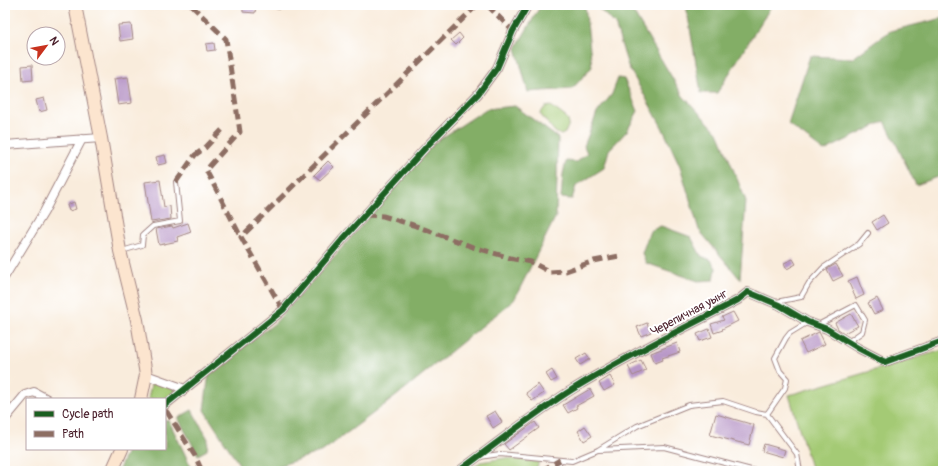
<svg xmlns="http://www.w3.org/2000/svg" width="948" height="476" font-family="Pangolin,sans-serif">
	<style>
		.green { fill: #a4ca75; stroke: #777450 }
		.forest { fill: #83ae66; stroke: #666648 }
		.building { fill: #b897c7 }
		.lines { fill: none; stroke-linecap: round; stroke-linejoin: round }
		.service-casing { stroke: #a28684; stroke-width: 6 }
		.minor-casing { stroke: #a28684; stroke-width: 10 }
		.secondary-casing { stroke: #a28684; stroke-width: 14 }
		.service { stroke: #fff; stroke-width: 4 }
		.minor { stroke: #fff; stroke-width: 8 }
		.secondary { stroke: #fce5cf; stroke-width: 12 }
		.quiet { stroke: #8d6e63; stroke-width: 5; stroke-dasharray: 10 5; stroke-linecap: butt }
		.cycleway-casing { stroke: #fff; stroke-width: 8 }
		.cycleway { stroke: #1b5e20; stroke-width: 6 }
		.labels { text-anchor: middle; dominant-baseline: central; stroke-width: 4; stroke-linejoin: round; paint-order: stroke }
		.street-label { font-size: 12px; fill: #4a1f2b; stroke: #fff }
	</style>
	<rect width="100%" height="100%" fill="#fff"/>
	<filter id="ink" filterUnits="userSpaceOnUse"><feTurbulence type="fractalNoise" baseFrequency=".025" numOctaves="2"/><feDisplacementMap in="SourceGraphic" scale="8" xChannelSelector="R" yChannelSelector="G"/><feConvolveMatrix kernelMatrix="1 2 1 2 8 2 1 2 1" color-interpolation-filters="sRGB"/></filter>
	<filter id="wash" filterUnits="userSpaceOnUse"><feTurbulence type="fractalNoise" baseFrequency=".012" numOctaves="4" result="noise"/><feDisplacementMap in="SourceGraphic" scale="16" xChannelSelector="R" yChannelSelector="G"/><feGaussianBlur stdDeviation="0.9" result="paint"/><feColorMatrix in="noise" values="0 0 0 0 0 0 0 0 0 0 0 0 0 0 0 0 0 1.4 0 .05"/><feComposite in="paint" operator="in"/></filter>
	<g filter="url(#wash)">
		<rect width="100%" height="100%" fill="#f9ecdc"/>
		<path class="green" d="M551,106l16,12 2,6 -4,9 -4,2 -6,-3 -15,-18 5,-7z
			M943,350v121h-131l-23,-76z
			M152,381l25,9 -12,10 -17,-1z
			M505,458l34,4 -3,8 -3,1h-64l11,-9z"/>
		<path class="forest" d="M541,5h44l7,62 -20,22 -44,3 -12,-44z
			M595,5h34l54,91 36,38 27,67 -6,78 -41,-49 -19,-64 -18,-39 -34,-61 -13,-42z
			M686,5h86l-55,88h-16z
			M943,18v156l-5,3 -22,8 -31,-64 -61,30 -36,-27 22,-68 43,2 37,-27z
			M618,78l6,1 14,32 -11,20 -18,19 -5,18 -28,18 -4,13 -11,-1 2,-24 3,-13 11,1 10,-9 -3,-7 13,-33 15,-19z
			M515,106l43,32 -2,78 -42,84 -119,97 -72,54 -59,20h-15l-7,-2 -38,-59 5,-37 66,-50 57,-64 102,-116 52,-34z
			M661,226l30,11 10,19 10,4 5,8 -2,12 -16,1 -52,-18 -4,-10 8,-22z
			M192,410l16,29 -1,11 -9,5 -20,-37z
			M165,420l4,1 24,50h-75l10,-22h37z"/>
		<g id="blocks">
			<path class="building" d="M243,5h13l-1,8 -12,-1z
				M131,24l2,15 -13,2 -2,-16z
				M459,33l4,5 -7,7 -5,-5z
				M214,43l1,7 -8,1 -1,-7z
				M32,65l1,15 -10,1 -1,-15z
				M128,77l4,26 -14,2 -4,-26z
				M44,98l3,12 -8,2 -3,-12z
				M165,155l2,8 -9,2 -2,-8z
				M328,161l6,6 -14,13 -6,-5z
				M160,180l4,27 6,-1 1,13 -20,3 -6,-40z
				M74,202l2,7 -7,2 -2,-6z
				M883,215l5,8 -11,7 -5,-8z
				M188,223l3,9 -14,5 1,4 -19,4 -3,-16 16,-3 1,2z
				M793,259l3,5 -9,5 -3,-6z
				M836,264l7,12 -10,5 -6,-12z
				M857,277l7,18 -8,4 -8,-18z
				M877,298l6,12 -9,4 -6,-11z
				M733,312l5,9 -16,8 1,1 -9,3 -3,-9 13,-4 -2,-3z
				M851,314l7,12 -14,7 -6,-4 -3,-6z
				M647,323l4,9 -10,4 -4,-9z
				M709,329l3,8 -12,4 -3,-7z
				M819,332l6,12 -19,9 -6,-12z
				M677,343l3,9 -18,6 1,2 -8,3 -4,-10z
				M586,353l4,6 -10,6 -4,-6z
				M641,360l5,10 -13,6 -5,-10z
				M552,370l5,9 -6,3 -5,-8z
				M610,376l5,9 -11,6 -5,-8z
				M538,384l6,9 -12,8 -6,-8z
				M590,389l4,7 -18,10 1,2 -9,5 -5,-8z
				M495,411l7,11 -9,6 -7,-12z
				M716,414l38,11 -5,20 -39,-10z
				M535,422l4,6 -30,22 -5,-6z
				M585,426l7,10 -8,5 -6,-10z
				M764,444l21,6 -2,7 -21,-6z"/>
		</g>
	</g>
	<g filter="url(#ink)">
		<use href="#blocks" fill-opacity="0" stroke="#a28684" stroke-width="1"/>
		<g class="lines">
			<g class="service-casing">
				<path id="service" d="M122,251l20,-6 1,-10 10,-9 27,-5 -4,-39
					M776,302l25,-5 8,-14 14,-15 36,-24 9,-11
					M818,325l38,-20 9,15 -3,12 -14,10
					M767,414l18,-26 2,-9 -7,-8 -5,-13 11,-20 4,-5 18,-11
					M599,450l65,-3 91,24
					M480,457l20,-3 72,7 26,-11 39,-24 52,-21 34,-4 33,11 11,2 30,40 3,17
					M557,471l3,-11"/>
			</g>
			<g class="minor-casing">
				<path id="minor" d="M5,145l96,-7
					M5,276l39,-64 38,-73
					M146,375l39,14
					M165,405l118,-95 60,-71 84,-93 51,-52 19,-26 16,-37 15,-26
					M5,419l20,-24 9,-3 13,7
					M459,471c38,-28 74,-57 114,-82 53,-33 110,-60 165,-89l10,-8 31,13 29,17 19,7 31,19 27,14 58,-21"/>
			</g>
			<g class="secondary-casing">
				<path id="secondary" d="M75,5l26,133 19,113 17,69 9,55 -5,24
					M112,471l10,-22"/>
			</g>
			<use href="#service" class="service"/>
			<use href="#minor" class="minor"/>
			<use href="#secondary" class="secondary"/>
			<path class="quiet" d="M191,5l35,34 14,93 -34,38 35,67
				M270,5l11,3
				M487,5l26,26
				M176,182l19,-27 10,-7 17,-18
				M365,215l18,1 30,9 60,22 41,12 17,3 19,10 16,-1 28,-10 25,-5
				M283,310l-42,-73 236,-232
				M165,411l2,1 28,44 7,15
				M541,471l19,-11"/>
			<g class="cycleway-casing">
				<path id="cycleway" d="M165,405l118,-95 60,-71 84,-93 51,-52 19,-26 16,-37 15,-26
					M459,471c38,-28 74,-57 114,-82 53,-33 110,-60 165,-89l10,-8 31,13 29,17 19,7 31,19 27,14 58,-21"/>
			</g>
			<use href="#cycleway" class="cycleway"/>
		</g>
	</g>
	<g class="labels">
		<g class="street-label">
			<text transform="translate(689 313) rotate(-28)">Черепичная уынг</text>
		</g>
	</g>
	<rect width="948" height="476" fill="none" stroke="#fff" stroke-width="20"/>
	<rect x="26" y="398" width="140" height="52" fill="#ffffff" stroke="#b7a5aa"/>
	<rect x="34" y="411" width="20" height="6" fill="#1b5e20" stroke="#b7a5aa"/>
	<text x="62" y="418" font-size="12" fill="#4a1f2b">Cycle path</text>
	<rect x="34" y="431" width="20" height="6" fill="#8d6e63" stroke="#b7a5aa"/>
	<text x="62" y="438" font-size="12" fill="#4a1f2b">Path</text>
	<g transform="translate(46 46) rotate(58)"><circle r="19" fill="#ffffff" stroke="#b7a5aa"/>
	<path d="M0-3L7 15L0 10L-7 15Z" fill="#c8321e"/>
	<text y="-6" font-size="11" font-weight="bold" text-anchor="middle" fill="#4a1f2b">N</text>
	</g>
</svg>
